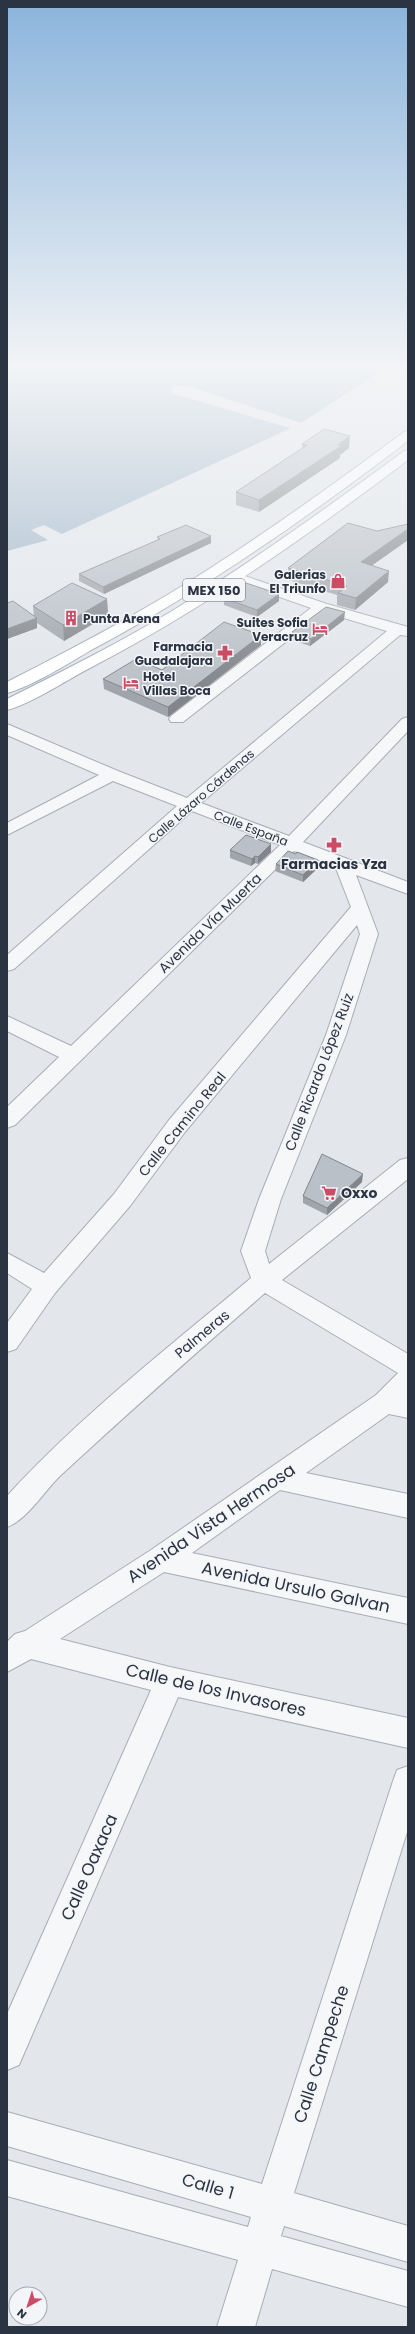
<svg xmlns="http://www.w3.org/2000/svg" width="415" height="2334" font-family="Poppins,sans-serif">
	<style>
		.water { fill: #9fb5c9 }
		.pier { fill: #e3e6eb }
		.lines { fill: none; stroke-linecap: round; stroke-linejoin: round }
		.minor-casing { stroke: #a8adb5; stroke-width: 2 }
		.major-casing { stroke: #a2abb6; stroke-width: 2 }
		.minor { fill: #f6f7f9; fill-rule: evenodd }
		.major { fill: #fff; fill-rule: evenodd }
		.wall { fill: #a0a5ab }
		.shaded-wall { fill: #82868b }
		.building { fill: #bac0c7; stroke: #82868b }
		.labels { text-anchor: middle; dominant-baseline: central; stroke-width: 3; stroke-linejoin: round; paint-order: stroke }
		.far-poi-label { font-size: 12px; font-weight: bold; fill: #2b3442; stroke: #f3f5f8; text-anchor: end }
		.far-street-label { font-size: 12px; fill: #2b3442; stroke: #f3f5f8 }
		.shield { fill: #f3f5f8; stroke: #676e79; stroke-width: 1 }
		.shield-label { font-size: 13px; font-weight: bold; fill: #2b3442 }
		.poi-label { font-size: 14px; font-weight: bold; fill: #2b3442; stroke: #f3f5f8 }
		.street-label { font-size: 14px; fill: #2b3442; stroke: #f3f5f8 }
		.near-street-label { font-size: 17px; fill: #2b3442; stroke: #f3f5f8 }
	</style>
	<rect width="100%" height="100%" fill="#e3e6eb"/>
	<path class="water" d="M7,364h385l-91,59 -114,-37h-10l-6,3 1,4 119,35 -229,106 -18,-9 -13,5 17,10 -41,11z"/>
	<path class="pier" d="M177,386h10l116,38 -3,1 -113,-37h-9l-5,2 118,36 2,3 -121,-36 -2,-4z"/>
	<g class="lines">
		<g class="minor-casing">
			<path id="minor" d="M236,573l91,31 81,23v9l-8,-1 -199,168 88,33 113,-117 6,-2v14l-105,111 105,40v12l-52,-19 22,59 -32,101 -65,164 -16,52 4,13 131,-104 8,-2v21l-126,101 126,74v64l-19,-4 -83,59 102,21v24l-128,-28 -88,63 216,45v26l-244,-52 -104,67 110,28 238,51v30l-230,-51 -159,368 -12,5v-56l144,-324 -120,-31 -24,13v-30l8,-8 10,-3 126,-81 225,-155 22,-22 -133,-80c-69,60 -137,120 -204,182 -16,15 -34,45 -54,52v-31c72,-79 162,-149 244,-218l-10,-27 18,-52 67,-164 34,-101 -3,-9 -172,207 -55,74 -75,87 -39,56 -9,3v-29l25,-34 -25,-16v-20l37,20 70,-79 55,-74 182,-213 -16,-41 -41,-15 -279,274 -8,3v-21l52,-50 -52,-26v-15l64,30 209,-201 -88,-34 -178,158 -7,2v-16l170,-149 -64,-25 -106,54v-12l92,-48 -92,-40v-11l111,47 69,27 200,-167 -63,-19 -141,110h-12l-2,-3 2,-3 140,-108 -80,-28 -2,-3z
				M408,1766v63l-114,364 114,33v36l-124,-36 -3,10 127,35v36l-136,-38 -17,58h-38l21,-67 -231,-64v-36l241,67 3,-10 -244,-71v-34l255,72 131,-403 4,-11z"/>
		</g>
		<g class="major-casing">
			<path id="major" d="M408,431v10c-100,76 -204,149 -315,208 -22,13 -62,38 -86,44v-11c61,-31 122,-63 180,-99 75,-47 146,-98 217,-151z
				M408,450v10c-102,77 -206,150 -320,209 -23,12 -57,35 -81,41v-11c56,-28 112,-56 165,-88 80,-49 156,-104 232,-160z"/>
		</g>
		<use href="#minor" class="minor"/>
		<use href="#major" class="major"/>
	</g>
	<path class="wall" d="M302,444l47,4 -9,7v3l-81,54 -23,-7v-13l66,-43z
		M408,524v16l-36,25 16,17 -33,28 -18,-5v-10l-49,-15v-12l89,-37z
		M157,537l54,6 -107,51 -25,-13v-7l79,-34z
		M224,598l55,3 -22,16 -33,-12z
		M107,599l1,16 -44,26 -27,-18v5l-30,11v-36l27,14 -1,-11z
		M344,620l-34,26 -18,-6v-8z
		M261,645l-93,72 -64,-28 -1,-10 59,-9z
		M230,850l41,2 -13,12 -3,-1 -4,3 -21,-8z
		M296,854l22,14 -15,14 -28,-11 1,-7z
		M362,1182l-35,33 -24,-12v-7z"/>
	<path class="shaded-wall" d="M350,436l-1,12 -9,7v3l-81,54v-12z
		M408,529v11l-48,34 1,-12z
		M211,536v7l-107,51 -1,-7z
		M389,571l-1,11 -33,28 1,-12z
		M279,594v7l-22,16v-7z
		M107,599l1,16 -44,26 -1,-16z
		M345,612l-1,8 -34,26 1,-7z
		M37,618v10l-30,11v-10z
		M261,635v10l-93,72v-10z
		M271,844v8l-13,12v-7z
		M255,856v7l-4,3 1,-7z
		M318,860v8l-15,14v-7z
		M363,1174l-1,8 -35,33v-7z"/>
	<path class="building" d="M324,429l26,7 -12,9 3,1 -82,54 -23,-8 71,-47 -5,-1z
		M348,523l29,8 31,-7v5l-47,33 28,9 -33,27 -18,-5 9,-7 -59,-18z
		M186,525l25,11 -108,51 -24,-13 81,-35 -3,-2z
		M72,583l35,16 -44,26 -30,-19z
		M246,583l33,11 -22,16 -33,-12z
		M13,601l24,17 -30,11v-26z
		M326,607l19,5 -34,27 -19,-7z
		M224,622l37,13 -93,72 -65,-28 33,-20 26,11z
		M246,835l25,9 -13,13 -3,-1 -3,3 -22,-9z
		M288,851l8,3 1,-2 21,8 -15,15 -27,-11z
		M322,1154l41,20 -36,34 -24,-12z"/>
	<linearGradient id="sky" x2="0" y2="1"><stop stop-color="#8bb4dc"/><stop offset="0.53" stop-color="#f2f4f6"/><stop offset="1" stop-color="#f2f4f6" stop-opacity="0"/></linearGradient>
	<rect width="415" height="691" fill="url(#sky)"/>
	<defs>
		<g id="shop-bare" transform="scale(1.2)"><path d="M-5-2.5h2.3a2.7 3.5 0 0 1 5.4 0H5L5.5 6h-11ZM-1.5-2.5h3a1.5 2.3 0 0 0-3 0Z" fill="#cb4c64" stroke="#f3f5f8" stroke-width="2.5" paint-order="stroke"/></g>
		<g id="building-bare" transform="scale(1.2)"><path d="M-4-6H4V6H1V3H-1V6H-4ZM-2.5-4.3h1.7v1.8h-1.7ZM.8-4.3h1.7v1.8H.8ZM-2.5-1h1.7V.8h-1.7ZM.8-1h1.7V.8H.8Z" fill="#cb4c64" stroke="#f3f5f8" stroke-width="2.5" paint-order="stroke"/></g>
		<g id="hotel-bare" transform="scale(1.2)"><path d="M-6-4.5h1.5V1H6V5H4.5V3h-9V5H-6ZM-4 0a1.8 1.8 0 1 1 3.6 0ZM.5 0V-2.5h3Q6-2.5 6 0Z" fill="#cb4c64" stroke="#f3f5f8" stroke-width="2.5" paint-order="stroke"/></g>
		<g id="pharmacy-bare" transform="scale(1.2)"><path d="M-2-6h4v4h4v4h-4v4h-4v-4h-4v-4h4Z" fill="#cb4c64" stroke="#f3f5f8" stroke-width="2.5" paint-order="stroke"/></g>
		<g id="supermarket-bare" transform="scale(1.2)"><path d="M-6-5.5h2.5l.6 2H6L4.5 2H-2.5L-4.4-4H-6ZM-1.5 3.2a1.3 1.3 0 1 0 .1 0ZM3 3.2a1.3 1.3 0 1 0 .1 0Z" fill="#cb4c64" stroke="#f3f5f8" stroke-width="2.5" paint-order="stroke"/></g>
	</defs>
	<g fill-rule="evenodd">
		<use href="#shop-bare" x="338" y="581"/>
		<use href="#building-bare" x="71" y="618"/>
		<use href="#hotel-bare" x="320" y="629"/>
		<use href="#pharmacy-bare" x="225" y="653"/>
		<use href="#hotel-bare" x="131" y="683"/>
		<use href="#pharmacy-bare" x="334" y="845"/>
		<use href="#supermarket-bare" x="329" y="1193"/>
	</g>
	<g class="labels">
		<g class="far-poi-label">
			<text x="326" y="574">Galerias<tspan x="326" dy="14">El Triunfo</tspan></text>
			<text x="83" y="618" text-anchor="start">Punta Arena</text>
			<text x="308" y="622">Suites Sofia<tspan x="308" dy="14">Veracruz</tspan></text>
			<text x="213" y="646">Farmacia<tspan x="213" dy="14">Guadalajara</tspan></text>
			<text x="143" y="676" text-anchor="start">Hotel<tspan x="143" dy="14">Villas Boca</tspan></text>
		</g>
		<g class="far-street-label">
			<text transform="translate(201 796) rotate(-41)">Calle Lázaro Cárdenas</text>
			<text transform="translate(251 828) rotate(21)">Calle España</text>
		</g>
		<rect class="shield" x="183" y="579" width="62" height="22" rx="3"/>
		<g class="shield-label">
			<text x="214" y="590">MEX 150</text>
		</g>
		<g class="poi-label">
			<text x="334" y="864">Farmacias Yza</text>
			<text x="341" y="1193" text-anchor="start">Oxxo</text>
		</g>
		<g class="street-label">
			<text transform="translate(210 923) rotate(-44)">Avenida Vía Muerta</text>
			<text transform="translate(319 1072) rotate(-69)">Calle Ricardo López Ruiz</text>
			<text transform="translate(182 1124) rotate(-51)">Calle Camino Real</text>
			<text transform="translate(202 1334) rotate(-40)">Palmeras</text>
		</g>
		<g class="near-street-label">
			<text transform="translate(211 1523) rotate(-34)">Avenida Vista Hermosa</text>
			<text transform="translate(296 1587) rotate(12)">Avenida Ursulo Galvan</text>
			<text transform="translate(216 1690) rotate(13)">Calle de los Invasores</text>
			<text transform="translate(89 1867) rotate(-66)">Calle Oaxaca</text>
			<text transform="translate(321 2054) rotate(-72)">Calle Campeche</text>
			<text transform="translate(208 2186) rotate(16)">Calle 1</text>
		</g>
	</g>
	<rect width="415" height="2334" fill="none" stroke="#2b3442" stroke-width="16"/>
	<g transform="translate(28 2306) rotate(219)"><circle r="19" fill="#f3f5f8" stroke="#a3a8af"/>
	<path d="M0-3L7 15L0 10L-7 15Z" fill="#cb4c64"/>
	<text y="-6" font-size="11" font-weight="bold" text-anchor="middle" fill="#2b3442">N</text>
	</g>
</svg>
